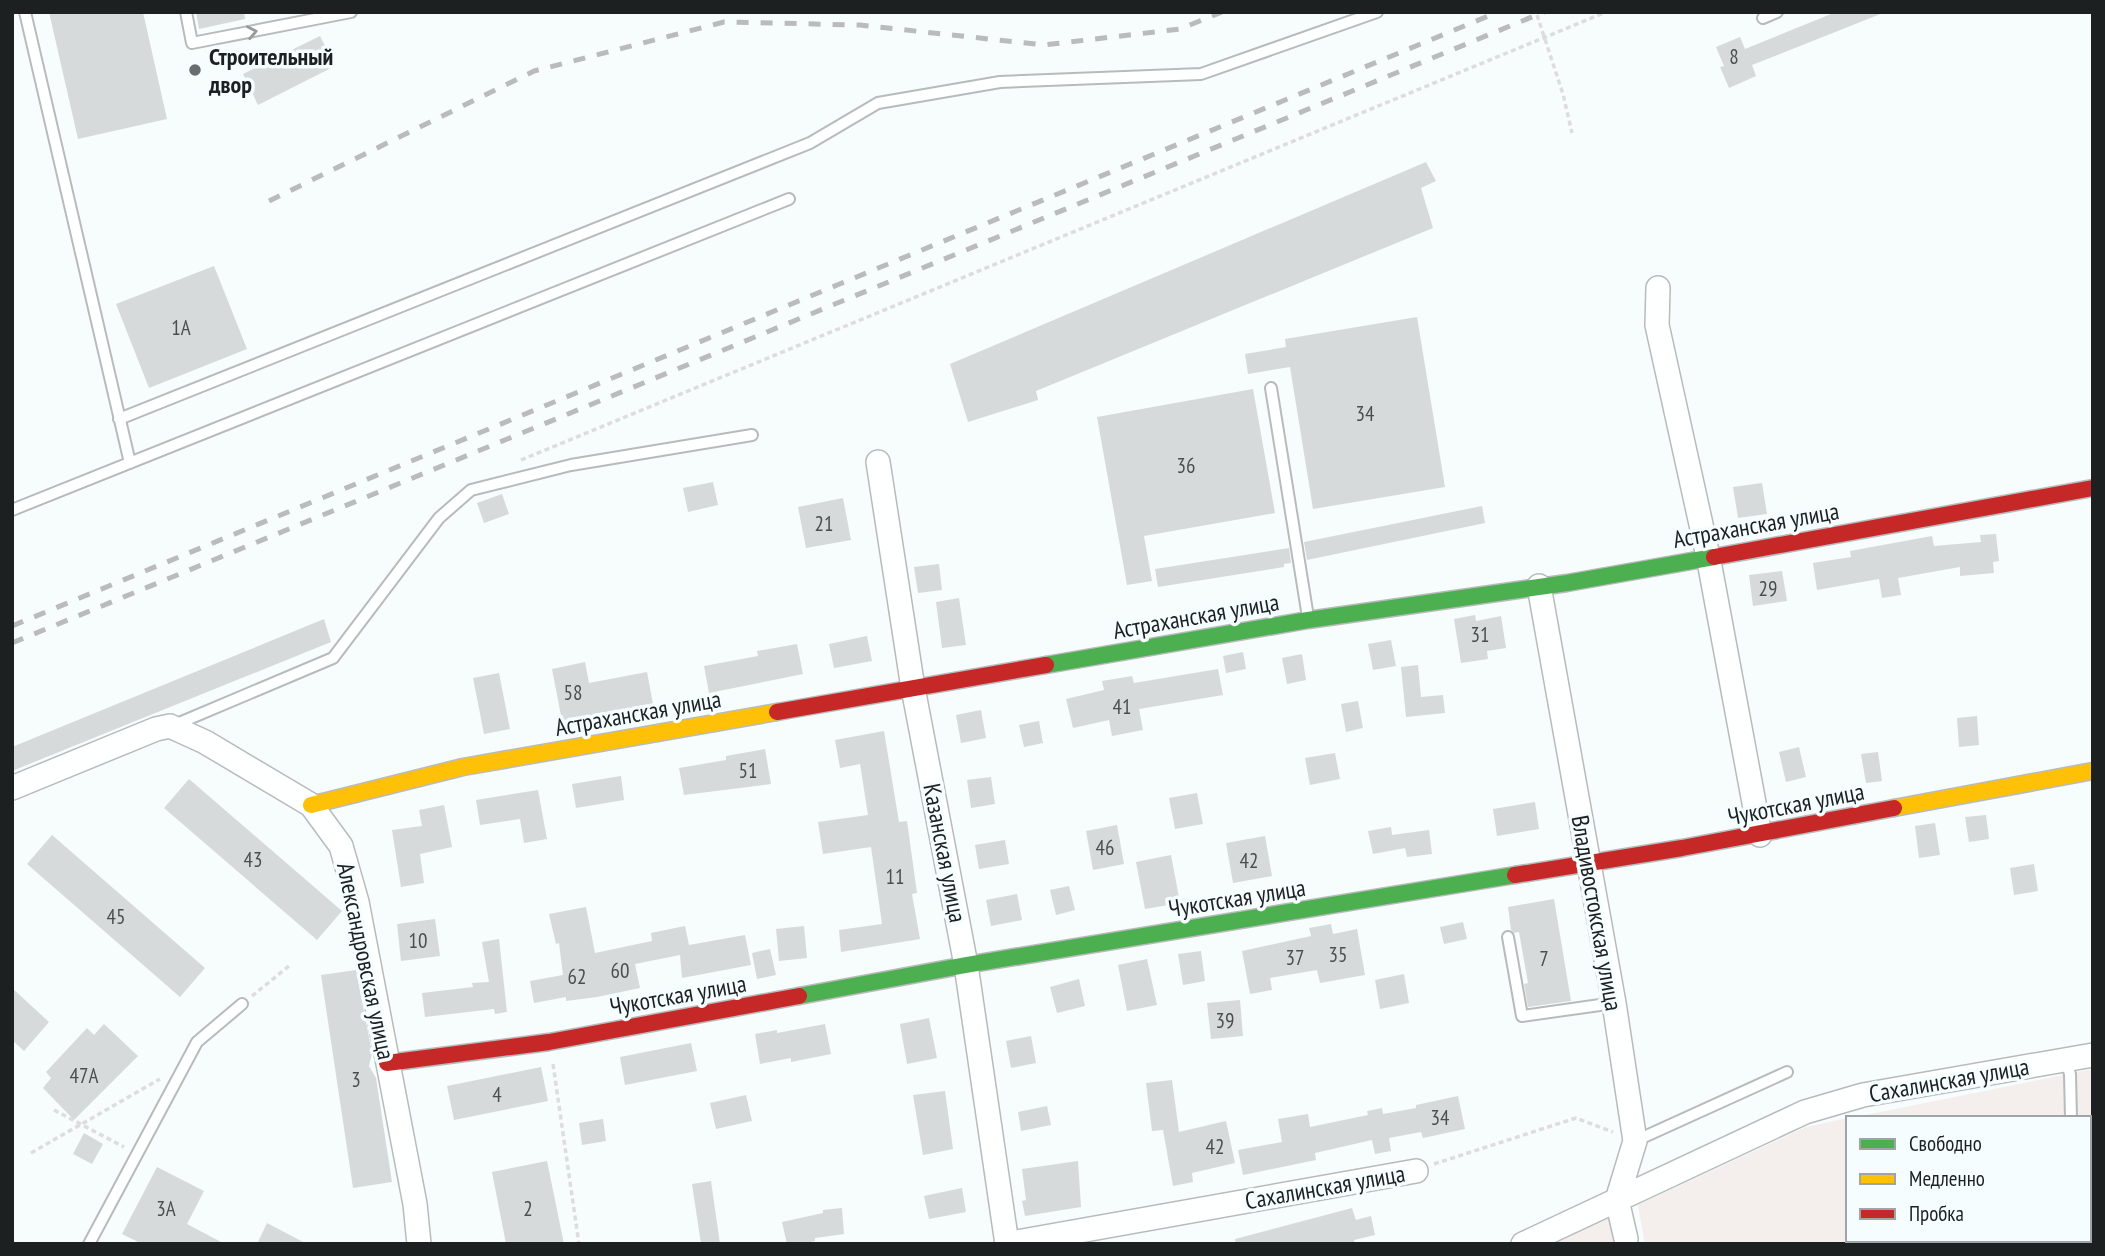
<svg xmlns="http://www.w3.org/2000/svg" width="2105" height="1256" font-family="'PT Sans Narrow',sans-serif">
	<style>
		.green { fill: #f4eeec }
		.building { fill: #d6dada }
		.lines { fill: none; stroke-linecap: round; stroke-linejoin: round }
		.lane-casing { stroke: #b8bbbc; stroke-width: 14 }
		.street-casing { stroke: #b8bbbc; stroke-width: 26 }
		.fast-casing { stroke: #b8bbbc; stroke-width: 19 }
		.slow-casing { stroke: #b8bbbc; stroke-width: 19 }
		.jam-casing { stroke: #b8bbbc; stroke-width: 19 }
		.path { stroke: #ddddde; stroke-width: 3.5; stroke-dasharray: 5 3.5; stroke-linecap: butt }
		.lane { stroke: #feffff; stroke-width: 10 }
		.street { stroke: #feffff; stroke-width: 23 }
		.fast { stroke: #4caf50; stroke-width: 16 }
		.slow { stroke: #ffc107; stroke-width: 16 }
		.jam { stroke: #c62828; stroke-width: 16 }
		.rail { stroke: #babbbb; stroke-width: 5; stroke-dasharray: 12 12; stroke-linecap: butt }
		.oneway { stroke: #999b9b }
		.poi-dot { fill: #696d6e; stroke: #f5fdff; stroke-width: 2.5 }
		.labels { text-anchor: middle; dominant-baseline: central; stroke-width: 7; stroke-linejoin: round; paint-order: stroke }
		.number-label { font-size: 21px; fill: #4b4e4f }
		.poi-label { font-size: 24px; font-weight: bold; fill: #1d2021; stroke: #f5fdff; text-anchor: start }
		.street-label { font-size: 24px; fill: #1d2021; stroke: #f5fdff }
	</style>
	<rect width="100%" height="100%" fill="#f7fcfd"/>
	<path class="green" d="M2093,1069v175h-448l-7,-39 168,-78 42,-9v122h241v-122h-238z
		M1610,1216l6,28h-64z"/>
	<path class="building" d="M49,12h94l24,107 -89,20z
		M196,12h48l1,7 -46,10z
		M1836,12l47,1 -131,52 4,11 -27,12 -9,-21 4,-1 -8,-19 24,-10 5,12z
		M320,36l15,30 -77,39 -15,-31z
		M1426,162l10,19 -15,7 12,40 -397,163 2,9 -70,22 -18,-58z
		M214,266l33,83 -98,39 -33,-84z
		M1417,317l28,170 -132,22 -23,-142 -42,7 -3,-20 41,-7 -1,-8z
		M1253,389l22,124 -131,23 8,45 -25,4 -30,-168z
		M713,482l5,23 -30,7 -5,-24z
		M1762,483l5,31 -29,4 -5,-31z
		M502,494l7,20 -25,9 -7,-20z
		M843,498l8,42 -45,8 -8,-41z
		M1482,506l3,17 -178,37 -3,-18z
		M1996,534l3,27 -6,1 1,11 -34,3v-9l-62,11 3,17 -19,3 -3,-19 -62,11 -4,-27 38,-6 -1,-6 82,-15 2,10 47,-4 -1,-7z
		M1289,548l2,15 -7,1v3l-126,20 -3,-18z
		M939,564l3,26 -24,3 -4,-26z
		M1782,571l5,30 -34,5 -4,-31z
		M959,598l7,47 -24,3 -6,-46z
		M1475,615l1,6 25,-5 5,32 -19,3 1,8 -27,4 -7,-44z
		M324,619l7,23 -319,129v-24z
		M867,636l5,25 -38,7 -5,-24z
		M1391,640l5,26 -23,4 -5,-26z
		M797,644l6,30 -94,19 -5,-27 54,-10 -1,-5z
		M1243,652l3,17 -20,4 -3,-17z
		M1302,654l4,26 -19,4 -5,-26z
		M585,662l4,21 58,-11 6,32 -91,17 -10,-52z
		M1418,665l3,32 22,-2 2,18 -39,4 -5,-50z
		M1218,669l5,26 -84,14 4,21 -31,6 -3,-16 -36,8 -7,-29 38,-9 -2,-9 30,-5 2,7z
		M499,673l11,56 -26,5 -11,-56z
		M1358,701l5,27 -17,4 -5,-28z
		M981,710l5,28 -25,5 -5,-28z
		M1977,716l2,29 -20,2 -2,-29z
		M1039,721l4,22 -19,4 -5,-22z
		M884,731l15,91 8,-1 10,72 -5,1 8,45 -79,13 -2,-22 43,-6 -11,-77 -48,7 -5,-32 50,-7 -8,-51 -20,4 -5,-28z
		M1799,747l7,30 -20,5 -7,-30z
		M765,749l6,35 -87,11 -5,-27 47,-8v-4z
		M1878,752l4,29 -16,2 -5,-29z
		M1335,753l5,26 -30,6 -5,-27z
		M621,776l3,24 -48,8 -4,-24z
		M991,777l4,27 -24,4 -4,-28z
		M189,779l153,132 -25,29 -153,-132z
		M538,790l9,49 -23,4 -4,-24 -40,6 -4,-25z
		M1197,793l6,31 -28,5 -6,-31z
		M1535,802l4,27 -42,7 -4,-27z
		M444,805l8,42 -32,7 4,29 -23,4 -9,-57 30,-4 -3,-16z
		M1986,815l3,24 -20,3 -4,-25z
		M1935,823l5,32 -21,3 -4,-32z
		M1117,825l7,39 -31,6 -7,-39z
		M1391,827l1,8 37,-5 3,24 -25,3 -2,-9 -32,6 -5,-23z
		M52,835l153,133 -25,29 -153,-133z
		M1265,836l7,40 -39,7 -7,-40z
		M1005,840l4,24 -30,5 -4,-24z
		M1171,855l9,48 -35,6 -9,-47z
		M2034,864l4,27 -24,4 -4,-27z
		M1069,886l6,24 -19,5 -6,-25z
		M1017,894l5,26 -31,6 -5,-26z
		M1554,899l17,102 -43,6 -4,-23 4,-1 -9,-51 -5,1 -3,-3 -3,-23z
		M586,907l9,46 57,-12 -1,-8 34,-7 4,19 56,-10 6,30 -69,13 -2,-23 -45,9 5,24 -43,9 -31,4v-4l-32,6 -4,-22 33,-6 -4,-32 -3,1 -7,-30z
		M435,919l5,37 -39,5 -4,-37z
		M1463,922l4,17 -23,5 -4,-17z
		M1331,924l2,10 24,-5 8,46 -45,8 -3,-13 -47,8 2,12 -22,4 -8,-43 69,-15 -2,-8z
		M804,926l3,32 -28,3 -3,-32z
		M499,939l8,73 -12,2 -1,-5 -69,8 -3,-24 51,-6 -1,-4 17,-1 -7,-40z
		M770,949l6,26 -19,4 -5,-26z
		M1201,951l4,30 -22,4 -5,-31z
		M1147,959l10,46 -30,6 -9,-46z
		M356,970l16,83 -3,13 7,12 16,104 -39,6 -32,-213z
		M1404,974l5,29 -29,6 -5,-29z
		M1079,979l6,27 -28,7 -7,-26z
		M12,988l37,34 -25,29 -12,-11z
		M1240,1000l3,36 -32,3 -4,-36z
		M929,1018l8,40 -30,6 -7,-40z
		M104,1024l34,32 -64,64 -31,-32 8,-10 -5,-6 41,-44 7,7z
		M825,1024l6,30 -40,8v-4l-31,6 -5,-30 22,-4v3z
		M1031,1036l5,27 -25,5 -5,-27z
		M691,1043l6,28 -72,14 -5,-28z
		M541,1067l7,34 -94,19 -7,-34z
		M1172,1080l7,52 47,-11 9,42 -43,10 1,9 -20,4 -10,-56 -11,1 -6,-48z
		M945,1091l8,58 -30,6 -10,-60z
		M746,1095l6,26 -36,8 -6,-26z
		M1458,1096l7,33 -42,9 -2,-6 -32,6 2,13 -16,3 -3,-14 -57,13 1,7 -73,15 -5,-25 44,-8 -4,-23 30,-5 2,13 58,-12 -1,-4 15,-3 1,6 33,-6v-3z
		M1047,1106l4,19 -30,6 -3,-19z
		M603,1119l3,22 -24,4 -3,-22z
		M84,1133l19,11 -11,20 -19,-10z
		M547,1161l17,83h-58l-14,-72z
		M1078,1161l3,46 -56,9 -3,-15 4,-1 -4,-31z
		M157,1167l47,24 -17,33 38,20h-83l-20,-10z
		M711,1181l9,63h-19l-9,-60z
		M962,1188l4,24 -37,7 -5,-23z
		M842,1208l2,26 -29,4v3l-14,3h-14l-5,-22 41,-9v-3z
		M1352,1208l4,12 15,-4 4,19 -21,5 1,4h-119l-1,-5z
		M267,1223l40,21h-50z"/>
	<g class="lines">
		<g class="lane-casing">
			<path id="lane" d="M25,12l105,451
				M186,12l6,31 159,-31
				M1763,18l14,-6
				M1271,388l37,229
				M119,419l691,-276 68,-40 122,-21 201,-8 176,-62
				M12,510l777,-311
				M172,726l161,-68 106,-140 32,-28 100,-25 181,-30
				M1508,937l14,79 92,-13
				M2065,1059l5,15 1,44
				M1635,1141l152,-69
				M2088,1240l1,4
				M89,1244l108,-202 45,-38"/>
		</g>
		<g class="street-casing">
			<path id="street" d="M1658,288l-1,37 51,231 52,279
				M878,462l35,226 53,277 41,279
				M1539,586l75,417 21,138 -18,59 9,39
				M12,788l144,-59 14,-3 35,16 106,63 30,41 16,56 58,302 4,40
				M1006,1244l410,-73
				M1523,1244l282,-132 58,-17 230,-40"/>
		</g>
		<g class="fast-casing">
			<path id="fast" d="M1046,665l262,-45 259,-37 147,-26
				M799,996l167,-31 549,-90"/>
		</g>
		<g class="slow-casing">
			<path id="slow" d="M311,805l152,-38 314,-55
				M1894,808l199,-37"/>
		</g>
		<g class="jam-casing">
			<path id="jam" d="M1714,557l379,-69
				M777,712l269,-47
				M1515,875l167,-27 212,-40
				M387,1063l162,-21 250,-46"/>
		</g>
		<path class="path" d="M1537,15l26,79 9,39
			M521,460l1085,-448
			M252,996l37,-30
			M553,1064l26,180
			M54,1110l70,37
			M31,1153l129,-74
			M1434,1164l142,-46 37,14"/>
		<use href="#lane" class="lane"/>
		<use href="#street" class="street"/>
		<use href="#fast" class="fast"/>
		<use href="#slow" class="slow"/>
		<use href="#jam" class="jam"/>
		<path class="rail" d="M269,201l265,-130 190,-49 136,3 184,20 136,-16 42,-17
			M12,626l1486,-614
			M12,643l1532,-631"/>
	</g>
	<defs><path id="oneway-chevron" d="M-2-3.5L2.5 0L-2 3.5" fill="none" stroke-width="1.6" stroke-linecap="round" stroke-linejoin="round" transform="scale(1.75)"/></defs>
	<use class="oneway" href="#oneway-chevron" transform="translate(252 32) rotate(-11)"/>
	<circle class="poi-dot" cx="195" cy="70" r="7"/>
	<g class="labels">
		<g class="number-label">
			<text x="1734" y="56">8</text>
			<text x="181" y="327">1А</text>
			<text x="1365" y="413">34</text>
			<text x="1186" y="465">36</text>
			<text x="824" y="523">21</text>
			<text x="1768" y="588">29</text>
			<text x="1480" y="634">31</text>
			<text x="573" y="692">58</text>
			<text x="1122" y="706">41</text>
			<text x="748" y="770">51</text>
			<text x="1105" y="847">46</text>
			<text x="253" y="859">43</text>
			<text x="1249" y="860">42</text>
			<text x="895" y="876">11</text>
			<text x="116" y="916">45</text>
			<text x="418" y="940">10</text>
			<text x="1338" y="954">35</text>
			<text x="1295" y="957">37</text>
			<text x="1544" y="958">7</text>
			<text x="620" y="970">60</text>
			<text x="577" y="976">62</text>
			<text x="1225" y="1020">39</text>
			<text x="84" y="1075">47А</text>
			<text x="356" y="1079">3</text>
			<text x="497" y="1094">4</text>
			<text x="1440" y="1117">34</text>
			<text x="1215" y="1146">42</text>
			<text x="166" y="1208">3А</text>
			<text x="528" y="1208">2</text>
		</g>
		<g class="poi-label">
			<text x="209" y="56">Строительный<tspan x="209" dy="28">двор</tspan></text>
		</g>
		<g class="street-label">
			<text transform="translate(1756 525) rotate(-10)">Астраханская улица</text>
			<text transform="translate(1196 616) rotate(-10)">Астраханская улица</text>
			<text transform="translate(638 713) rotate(-10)">Астраханская улица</text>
			<text transform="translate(1796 804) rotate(-11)">Чукотская улица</text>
			<text transform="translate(945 853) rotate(79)">Казанская улица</text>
			<text transform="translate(1237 898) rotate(-9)">Чукотская улица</text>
			<text transform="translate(1597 913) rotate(80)">Владивостокская улица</text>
			<text transform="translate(366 961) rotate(78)">Александровская улица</text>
			<text transform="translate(678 995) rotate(-10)">Чукотская улица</text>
			<text transform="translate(1949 1080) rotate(-10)">Сахалинская улица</text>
			<text transform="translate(1325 1187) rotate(-10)">Сахалинская улица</text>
		</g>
	</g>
	<rect width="2105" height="1256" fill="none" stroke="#1d2021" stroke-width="28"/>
	<rect x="1846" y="1116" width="245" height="126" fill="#f5fdff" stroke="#9fa5a6" stroke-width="2"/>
	<rect x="1860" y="1139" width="35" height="10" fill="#4caf50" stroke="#9fa5a6" stroke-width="2"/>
	<text x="1909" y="1151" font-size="21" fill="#1d2021">Свободно</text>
	<rect x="1860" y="1174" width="35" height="10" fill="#ffc107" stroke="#9fa5a6" stroke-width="2"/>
	<text x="1909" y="1186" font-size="21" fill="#1d2021">Медленно</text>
	<rect x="1860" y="1209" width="35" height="10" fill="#c62828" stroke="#9fa5a6" stroke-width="2"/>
	<text x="1909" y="1221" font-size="21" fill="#1d2021">Пробка</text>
</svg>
